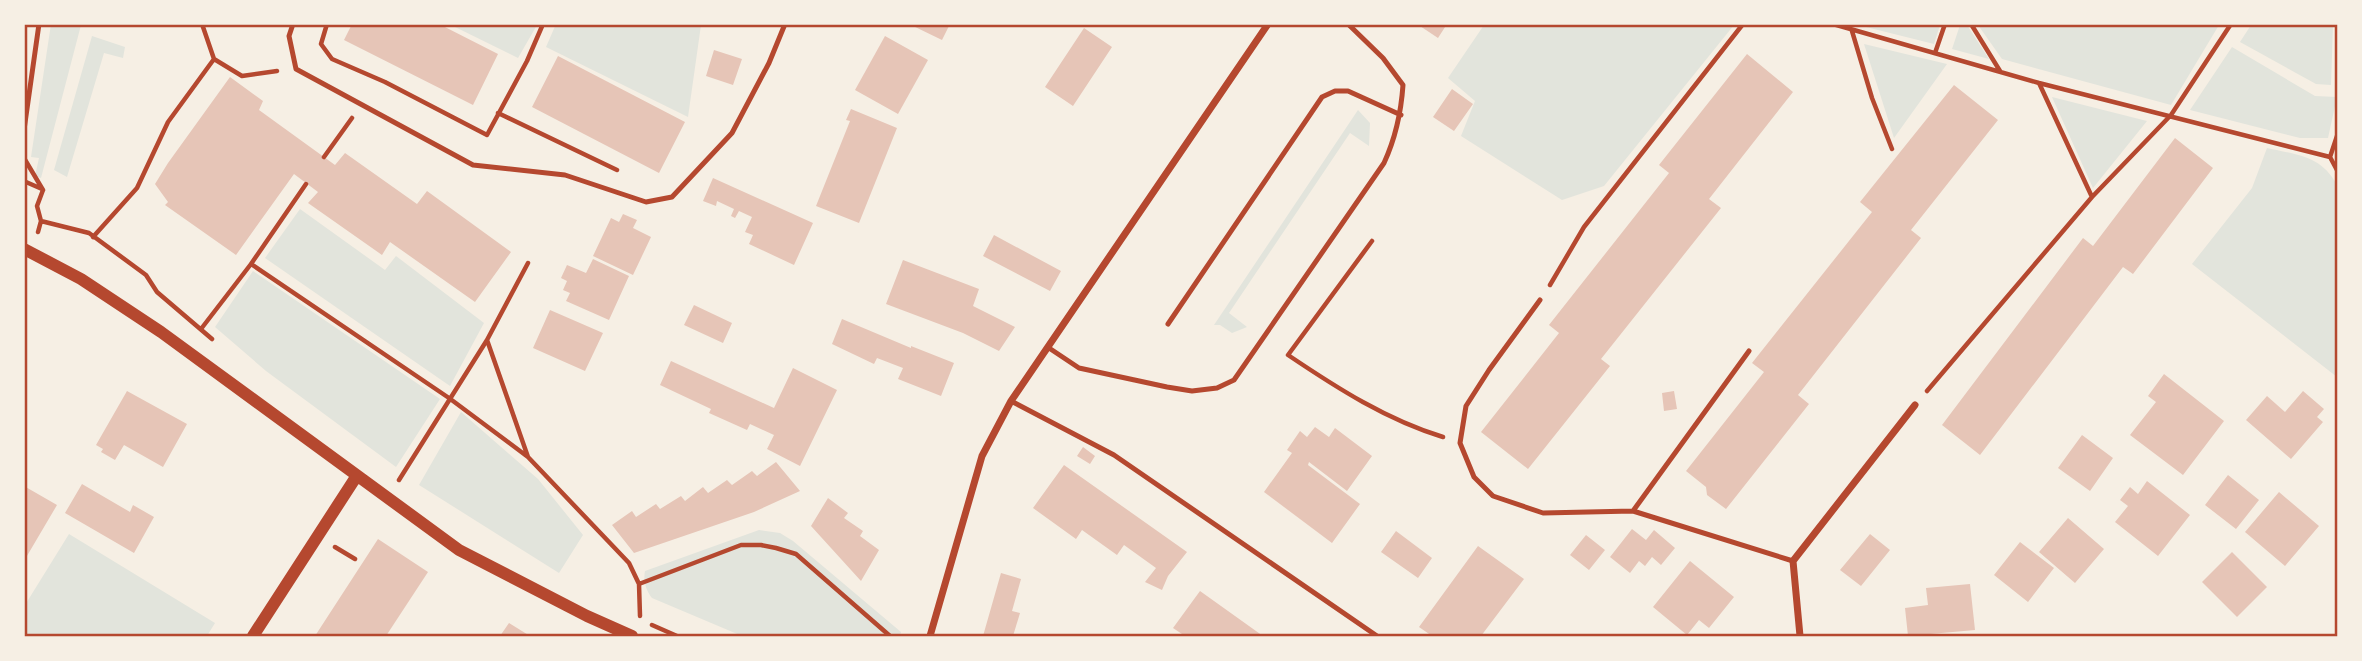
<svg xmlns="http://www.w3.org/2000/svg" width="2362" height="661" font-family="Helvetica,sans-serif">
	<style>
		.green { fill: #e2e4dc }
		.building { fill: #e6c5b7 }
		.lines { fill: none; stroke-linecap: round; stroke-linejoin: round }
		.path { stroke: #b5482f; stroke-width: 4.5 }
		.service { stroke: #b5482f; stroke-width: 5 }
		.minor { stroke: #b5482f; stroke-width: 7 }
		.tertiary { stroke: #b5482f; stroke-width: 12 }
		.neatline { fill: none; stroke: #b5482f; stroke-width: 2.5 }
	</style>
	<rect width="100%" height="100%" fill="#f6efe4"/>
	<path class="green" d="M51,24l30,1 -40,153 -6,-2 4,-18 -8,-1z
		M556,24l145,1 -13,92 -142,-70z
		M451,25l86,-1v1l-19,33z
		M1484,25v-1l250,1 -130,161 -42,14 -101,-64 14,-35 -27,-23z
		M1858,25l82,-1v1l-6,19z
		M1960,25h7l22,34 -37,-10z
		M1978,25h241l-48,80 -169,-46z
		M2251,25h82l-2,60 -15,-1 -76,-42z
		M92,36l33,11 -2,11 -19,-5 -37,124 -13,-7z
		M1864,44l83,20 -53,74z
		M2232,47l83,49 22,1 -9,41h-28l-110,-28z
		M2052,97l95,24 -54,67z
		M1358,110l12,13 -1,23 -19,-13 -121,180 18,14 -15,6 -12,-8h-6z
		M2267,148c30,7 54,7 70,37v192l-145,-113 60,-76z
		M300,209l85,61 11,-14 88,67 -34,63 -185,-128z
		M253,271l187,128 -44,68 -130,-96 -51,-44z
		M461,412l77,67 45,56 -24,38 -140,-88z
		M759,530l21,3 13,8 108,91 -1,4h-158l-90,-38c-6,-8 -9,-17 -7,-27z
		M69,534l146,89 -8,13h-182v-31z"/>
	<path class="building" d="M352,24h87l59,30 -25,51 -129,-65z
		M909,24h41l-8,16z
		M1417,24h30l-9,14z
		M1084,28l28,19 -39,59 -28,-19z
		M885,36l43,24 -30,54 -43,-24z
		M714,50l28,9 -9,26 -27,-9z
		M1747,54l46,38 -84,107 12,9 -120,151 9,7 -82,103 -47,-37 78,-99 -10,-8 120,-152 -10,-8z
		M558,56l127,66 -26,51 -127,-66z
		M230,77l33,24 -4,9 76,55 10,-12 72,51 10,-13 84,61 -36,50 -85,-60 -8,13 -74,-52 10,-11 -24,-18 -58,81 -71,-50 3,-3 -13,-18 13,-21z
		M1954,85l44,35 -87,110 10,8 -123,157 11,9 -83,105 -19,-14 -1,-8 -20,-16 78,-99 -12,-9 120,-151 -12,-10z
		M1452,89l21,15 -19,27 -21,-14z
		M851,109l46,19 -38,95 -43,-17 34,-85 -4,-1z
		M2175,138l38,30 -80,106 -10,-7 -143,188 -38,-30 141,-187 10,8z
		M713,178l100,45 -19,42 -45,-21 4,-9 -8,-3 7,-15 -13,-6 -4,7 -4,-2 3,-7 -17,-8 -1,5 -13,-5z
		M623,214l14,6 -4,8 18,9 -18,38 -40,-19 18,-38 8,4z
		M994,235l67,36 -11,20 -67,-35z
		M593,259l36,17 -20,44 -43,-19 4,-8 -7,-3 4,-9 -6,-3 6,-13 19,8z
		M903,260l76,29 -6,17 42,21 -16,24 -36,-18 -77,-29z
		M694,305l38,18 -9,20 -39,-18z
		M550,310l53,23 -18,38 -52,-23z
		M842,319l69,29v-2l43,17 -13,33 -43,-17 5,-11 -26,-10 -3,6 -42,-20z
		M671,361l103,47 19,-40 44,22 -37,76 -33,-17 7,-14 -24,-11 -3,6 -38,-17 2,-4 -51,-24z
		M2164,374l60,47 -41,54 -53,-40 26,-33 -8,-6z
		M127,391l60,33 -24,43 -39,-22 -9,15 -14,-8 2,-3 -7,-4z
		M1674,391l3,18 -13,2 -2,-18z
		M2303,391l21,18 -7,8 6,5 -32,37 -45,-39 21,-24 18,16z
		M1315,427l14,10 6,-9 37,28 -25,35 -38,-29 -1,3 52,39 -28,39 -68,-51 28,-39 -5,-3 13,-19 7,6z
		M2082,435l31,23 -23,33 -32,-23z
		M1083,447l12,9 -5,8 -13,-8z
		M776,462l24,29 -46,21 -120,41 -22,-28 20,-14 4,6 20,-13 4,5 21,-13 4,5 18,-14 5,6 19,-13 5,5 20,-14 5,5z
		M1064,465l123,87 -19,24 -6,14 -17,-8 11,-14 -32,-23 -7,10 -35,-25 -6,9 -43,-31z
		M2228,475l31,25 -23,29 -31,-24z
		M2147,481l43,34 -32,41 -43,-34 13,-16 -8,-6 10,-13 8,7z
		M82,484l48,28 3,-7 21,12 -20,36 -69,-40z
		M24,486l33,19 -33,56z
		M2279,492l40,34 -34,40 -40,-34z
		M828,498l20,15 -4,5 19,13 -3,5 19,14 -18,31 -50,-55z
		M2068,518l36,31 -29,34 -36,-31z
		M1632,529l14,11 8,-10 21,18 -14,17 -9,-8 -7,9 -6,-5 -9,12 -20,-16z
		M1396,531l36,27 -14,20 -37,-26z
		M1870,534l20,16 -29,36 -21,-16z
		M1586,535l19,15 -16,20 -19,-15z
		M378,539l50,33 -42,64h-71z
		M2020,542l34,26 -26,34 -34,-27z
		M1478,546l46,33 -43,57h-49l-13,-9z
		M2232,552l35,35 -30,30 -35,-35z
		M1690,561l44,36 -25,31 -10,-8 -12,15 -34,-28z
		M1001,573l20,6 -9,32 8,2 -7,23h-30z
		M1970,584l5,46 -67,6 -3,-28 23,-3 -2,-17z
		M1200,591l63,45h-78l-12,-8z
		M509,623l21,13h-30z"/>
	<g class="lines">
		<path class="path" d="M202,24l12,35 28,17 35,-5
			M327,24l-6,20 11,15 53,23 102,53 40,-74 16,-37
			M1833,24l206,59 291,74 8,15
			M1971,24l29,47
			M1852,31l20,67 20,51
			M1935,53l10,-29
			M2039,83l53,114
			M498,113l119,57
			M324,157l28,-39
			M2330,157l8,-24
			M24,158l19,32
			M26,182l16,7
			M41,221l48,12 57,42 11,17 55,47
			M38,232l3,-11 -4,-15 6,-16
			M93,237l44,-49 31,-66 46,-63
			M1372,241l-84,114c49,33 99,65 155,82
			M528,263l-41,77 41,117 101,106 10,21
			M251,264l55,-80
			M1550,285l34,-58 159,-203
			M201,329l50,-65 198,134 79,59
			M1927,391l165,-194 79,-82 60,-91
			M399,480l88,-140
			M335,547l20,12
			M640,616l-1,-32 102,-39h20l15,3 20,6 94,82
			M652,625l25,11"/>
		<path class="service" d="M293,24l-4,12 7,33 177,96 92,10 81,27 26,-5 60,-64 37,-70 16,-39
			M24,130l15,-106
			M1540,300l-51,70 -23,36 -6,37 14,34 19,19 50,17 90,-2 160,50
			M1168,324l154,-227 13,-6h13l53,24
			M1049,348l30,20 88,19 25,4 25,-3 17,-8 150,-217c12,-26 17,-49 19,-78l-20,-27 -35,-34
			M1011,401l103,54 263,181
			M1633,511l116,-160"/>
		<path class="minor" d="M930,636l52,-180 29,-55 257,-377
			M1800,636l-7,-75 122,-156"/>
		<path class="tertiary" d="M24,249l57,30 80,53 298,218 128,66 45,20
			M253,636l103,-159"/>
	</g>
	<rect width="2362" height="661" fill="none" stroke="#f6efe4" stroke-width="52"/>
	<rect x="26" y="26" width="2310" height="609" class="neatline"/>
</svg>
